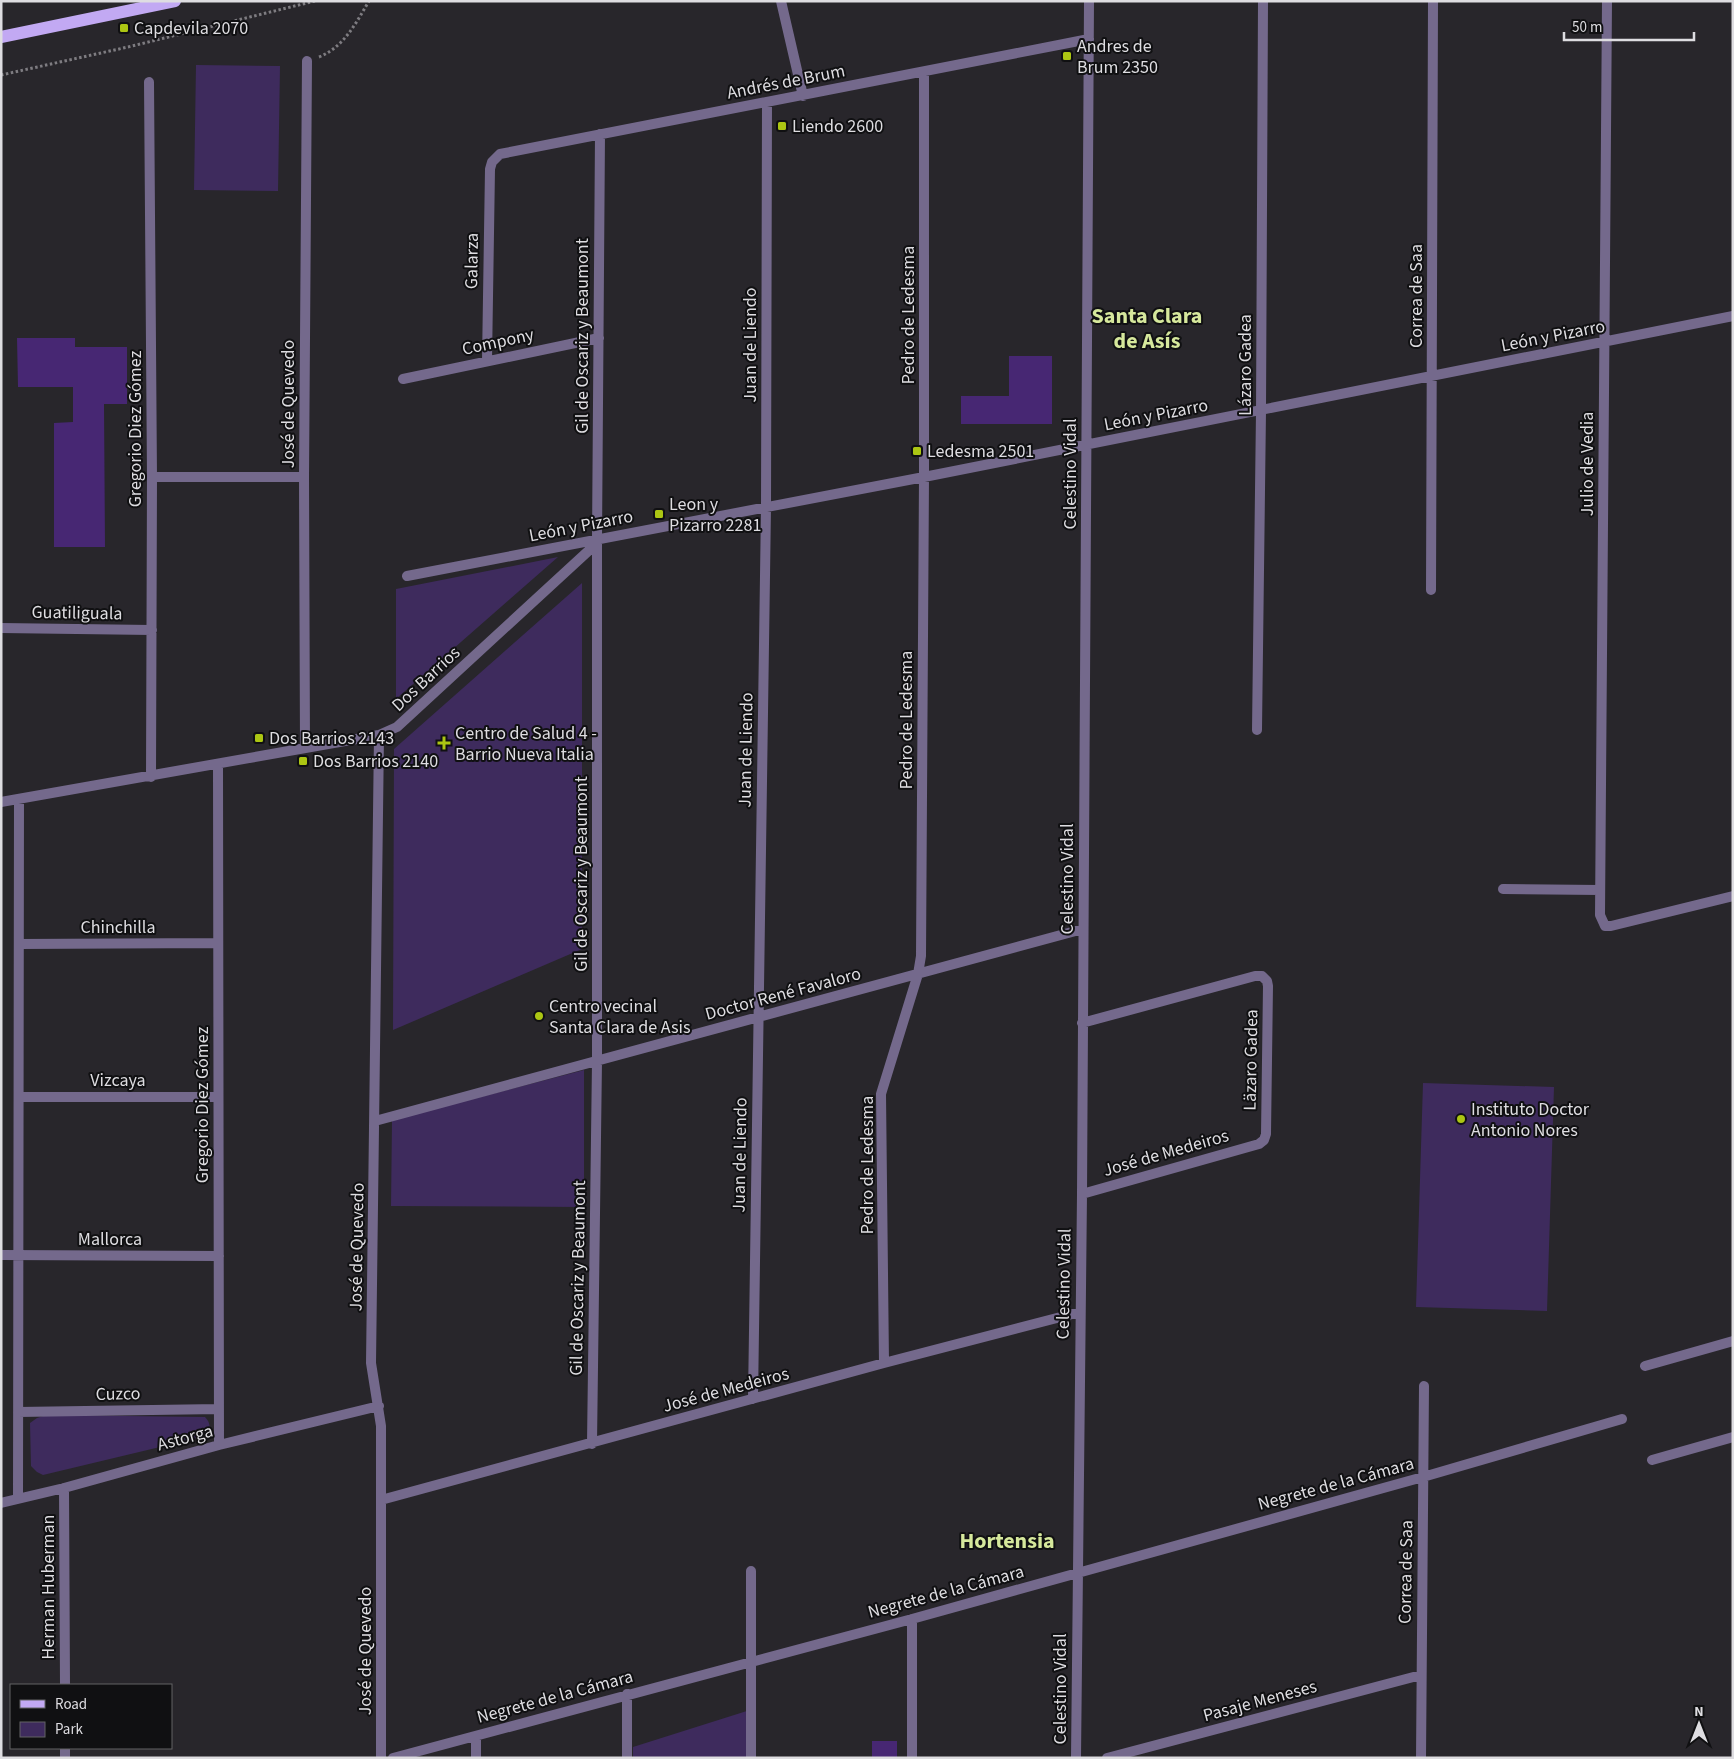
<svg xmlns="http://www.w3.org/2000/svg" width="1734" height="1759" font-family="'Source Sans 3',sans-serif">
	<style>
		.green { fill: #3e2b5d }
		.building { fill: #472773 }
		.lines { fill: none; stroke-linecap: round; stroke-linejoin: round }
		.path { stroke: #7e7c81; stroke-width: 3; stroke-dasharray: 2.5 2.5; stroke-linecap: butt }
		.service { stroke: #74698c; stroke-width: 10 }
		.minor { stroke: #74698c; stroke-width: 10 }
		.primary { stroke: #c2a9f3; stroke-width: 12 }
		.poi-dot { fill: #acc613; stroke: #101012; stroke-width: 2 }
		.labels { text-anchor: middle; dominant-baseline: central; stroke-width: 4; stroke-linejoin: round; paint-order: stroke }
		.poi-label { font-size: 18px; fill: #dedde1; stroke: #101012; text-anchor: start }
		.street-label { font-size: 18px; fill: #dedde1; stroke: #101012 }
		.district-label { font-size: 22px; font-weight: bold; fill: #d6e89c; stroke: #101012 }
	</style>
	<rect width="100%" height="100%" fill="#28262b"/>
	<path class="green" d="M196,65l84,1 -2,125 -84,-1z
		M558,557l-162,142v-110z
		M582,583v366l-189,81 1,-281z
		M584,1070v137l-193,-1 1,-86z
		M1423,1083l131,4 -7,224 -131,-4z
		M46,1415l159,2c6,6 6,13 1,19l-163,39 -6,-3 -6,-6 -1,-43 7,-5z
		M750,1710l1,48h-118v-11z"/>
	<path class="building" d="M17,338h58v9h52v57h-23l1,143h-51v-124l19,-1v-35h-55z
		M1009,356h43v68h-91v-28h48z
		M872,1741h25v17h-25z"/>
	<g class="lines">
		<path class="path" d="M319,57c25,-10 37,-34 50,-56
			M1,75l127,-28 187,-46"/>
		<path class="service" d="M1645,1366l88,-25
			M1652,1460l81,-23"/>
		<path class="minor" d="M781,1l22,95
			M1607,1l-7,914 5,11h6l122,-30
			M149,82l3,395 -1,300
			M487,361l3,-192 2,-7 8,-8 589,-115
			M403,379l196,-41
			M152,477h152
			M407,576l517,-99 809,-161
			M1431,590l2,-589
			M1,628l151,2
			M1257,730l4,-319 2,-410
			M379,735l-8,628 10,63v332
			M305,747l-1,-270 3,-416
			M218,764l1,681
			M1,802l378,-67 18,-8 200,-184
			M1503,889l97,1
			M19,944l198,-1
			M1082,1023l173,-47h7l5,5 1,5 -2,148 -2,6 -5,4 -177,50
			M19,1097h199
			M375,1121l708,-192
			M1,1255l218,1
			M884,1363l-3,-269 37,-120 3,-18 3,-479v-405
			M753,1399l13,-892 1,-405
			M18,1412l201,-3
			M592,1444l5,-383v-522l3,-405
			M64,1488l1,197
			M18,1499l1,-700
			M381,1500l503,-137 196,-51
			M1,1503l63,-15 155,-43 160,-39
			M627,1694v64
			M476,1736v22
			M65,1748v10
			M393,1758l519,-139 511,-142 199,-58
			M751,1758v-187
			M912,1758v-139
			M1076,1758l6,-564 7,-1193
			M1107,1758l314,-83
			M1421,1758l3,-372"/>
		<path class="primary" d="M1,37l174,-36"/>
	</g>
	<g class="poi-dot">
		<rect x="119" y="23" width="10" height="10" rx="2.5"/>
		<rect x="1062" y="51" width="10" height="10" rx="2.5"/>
		<rect x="777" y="121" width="10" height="10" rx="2.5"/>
		<rect x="912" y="446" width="10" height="10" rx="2.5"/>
		<rect x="654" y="509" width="10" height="10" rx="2.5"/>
		<rect x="254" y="733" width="10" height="10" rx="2.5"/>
		<path d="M441.5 735.5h5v5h5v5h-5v5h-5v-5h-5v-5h5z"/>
		<rect x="298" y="756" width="10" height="10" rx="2.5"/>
		<circle cx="539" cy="1016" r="5"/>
		<circle cx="1461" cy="1119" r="5"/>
	</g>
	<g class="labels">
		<g class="poi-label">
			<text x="134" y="28">Capdevila 2070</text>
			<text x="1077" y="46">Andres de<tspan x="1077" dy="21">Brum 2350</tspan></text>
			<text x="792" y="126">Liendo 2600</text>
			<text x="927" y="451">Ledesma 2501</text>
			<text x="669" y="504">Leon y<tspan x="669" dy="21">Pizarro 2281</tspan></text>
			<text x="455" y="733">Centro de Salud 4 -<tspan x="455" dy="21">Barrio Nueva Italia</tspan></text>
			<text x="269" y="738">Dos Barrios 2143</text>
			<text x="313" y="761">Dos Barrios 2140</text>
			<text x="549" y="1006">Centro vecinal<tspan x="549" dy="21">Santa Clara de Asis</tspan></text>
			<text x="1471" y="1109">Instituto Doctor<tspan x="1471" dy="21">Antonio Nores</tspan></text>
		</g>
		<g class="street-label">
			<text transform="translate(786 82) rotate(-11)">Andrés de Brum</text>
			<text transform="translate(472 261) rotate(-89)">Galarza</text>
			<text transform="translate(1416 296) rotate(-90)">Correa de Saa</text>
			<text transform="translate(908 315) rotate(-90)">Pedro de Ledesma</text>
			<text transform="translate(582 336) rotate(-90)">Gil de Oscariz y Beaumont</text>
			<text transform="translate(1553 336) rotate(-11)">León y Pizarro</text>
			<text transform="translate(498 342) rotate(-12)">Compony</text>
			<text transform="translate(750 345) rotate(-90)">Juan de Liendo</text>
			<text transform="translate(1245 365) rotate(-90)">Lázaro Gadea</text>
			<text transform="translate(288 404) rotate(-90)">José de Quevedo</text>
			<text transform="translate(1156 415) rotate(-11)">León y Pizarro</text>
			<text transform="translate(135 429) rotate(-90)">Gregorio Diez Gómez</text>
			<text transform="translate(1587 464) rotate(-90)">Julio de Vedia</text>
			<text transform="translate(1070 474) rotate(-90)">Celestino Vidal</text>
			<text transform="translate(581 526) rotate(-11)">León y Pizarro</text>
			<text transform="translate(77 613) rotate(1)">Guatiliguala</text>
			<text transform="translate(426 679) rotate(-43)">Dos Barrios</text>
			<text transform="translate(906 720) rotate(-90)">Pedro de Ledesma</text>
			<text transform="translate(746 750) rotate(-89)">Juan de Liendo</text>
			<text transform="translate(581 874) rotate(-90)">Gil de Oscariz y Beaumont</text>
			<text transform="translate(1067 879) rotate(-90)">Celestino Vidal</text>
			<text x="118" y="927">Chinchilla</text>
			<text transform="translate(783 994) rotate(-15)">Doctor René Favaloro</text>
			<text transform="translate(1251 1060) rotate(-89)">Läzaro Gadea</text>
			<text x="118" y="1080">Vizcaya</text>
			<text transform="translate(202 1105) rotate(-90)">Gregorio Diez Gómez</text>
			<text transform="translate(1166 1153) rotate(-16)">José de Medeiros</text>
			<text transform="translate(740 1155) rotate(-89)">Juan de Liendo</text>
			<text transform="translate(867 1165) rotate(-90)">Pedro de Ledesma</text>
			<text x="110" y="1239">Mallorca</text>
			<text transform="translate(357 1247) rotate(-89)">José de Quevedo</text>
			<text transform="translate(578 1278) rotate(-89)">Gil de Oscariz y Beaumont</text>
			<text transform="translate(1064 1284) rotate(-89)">Celestino Vidal</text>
			<text transform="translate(726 1390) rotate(-15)">José de Medeiros</text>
			<text transform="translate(118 1394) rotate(-1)">Cuzco</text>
			<text transform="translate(185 1438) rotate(-15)">Astorga</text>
			<text transform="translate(1336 1484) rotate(-15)">Negrete de la Cámara</text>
			<text transform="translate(1406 1572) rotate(-89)">Correa de Saa</text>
			<text transform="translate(48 1587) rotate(-90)">Herman Huberman</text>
			<text transform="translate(946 1592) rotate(-15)">Negrete de la Cámara</text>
			<text transform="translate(365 1651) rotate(-90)">José de Quevedo</text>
			<text transform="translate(1060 1689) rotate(-90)">Celestino Vidal</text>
			<text transform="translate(555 1697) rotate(-15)">Negrete de la Cámara</text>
			<text transform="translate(1260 1701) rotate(-15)">Pasaje Meneses</text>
		</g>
		<g class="district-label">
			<text x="1147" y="316">Santa Clara<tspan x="1147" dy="25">de Asís</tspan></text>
			<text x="1007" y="1541">Hortensia</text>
		</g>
	</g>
	<rect width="1734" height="1759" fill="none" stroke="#dedde1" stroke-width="5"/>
	<rect x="10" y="1684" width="162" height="65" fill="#101012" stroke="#626265"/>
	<rect x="20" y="1700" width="25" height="8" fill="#c2a9f3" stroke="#626265"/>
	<text x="55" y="1709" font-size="15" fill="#dedde1">Road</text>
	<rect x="20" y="1722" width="25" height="15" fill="#3e2b5d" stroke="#626265"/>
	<text x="55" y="1734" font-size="15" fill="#dedde1">Park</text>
	<g transform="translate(1699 1724)" stroke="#101012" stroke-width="4" paint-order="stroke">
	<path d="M0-4L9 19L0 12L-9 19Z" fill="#dedde1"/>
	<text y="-8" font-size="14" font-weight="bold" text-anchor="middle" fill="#dedde1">N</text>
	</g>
	<path d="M1564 32v8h130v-8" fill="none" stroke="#dedde1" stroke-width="2.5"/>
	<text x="1572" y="32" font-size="15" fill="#dedde1" stroke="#101012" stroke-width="4" paint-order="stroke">50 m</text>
</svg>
